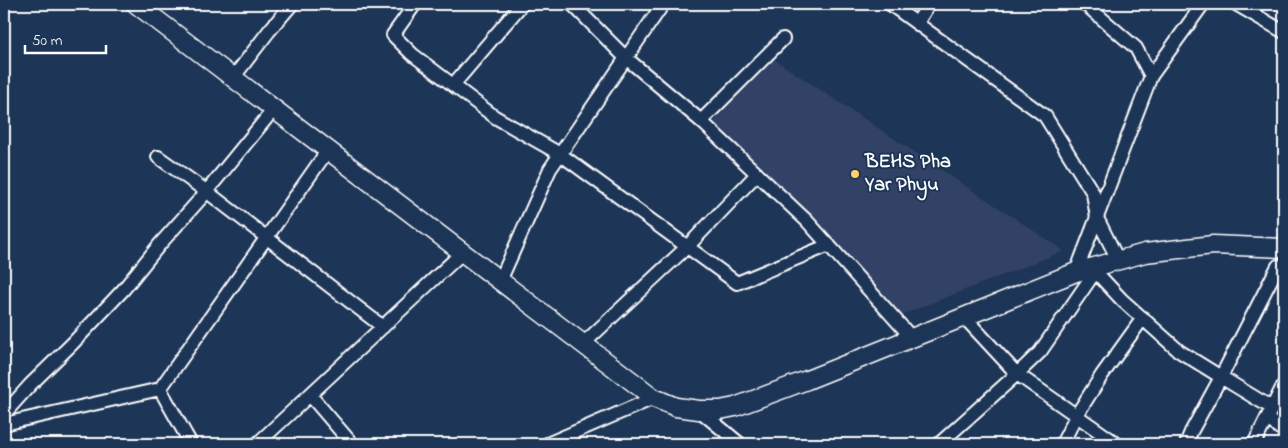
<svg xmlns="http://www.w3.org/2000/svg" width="1288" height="448" font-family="'Indie Flower',sans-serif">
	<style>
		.built { fill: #314366 }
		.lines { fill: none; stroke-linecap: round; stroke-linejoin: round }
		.minor-casing { stroke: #fff; stroke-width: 16 }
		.highway-casing { stroke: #fff; stroke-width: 21 }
		.minor { stroke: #1d3557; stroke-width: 12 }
		.highway { stroke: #1d3557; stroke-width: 18 }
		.poi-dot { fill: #ffd166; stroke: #1d3557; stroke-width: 2 }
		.labels { text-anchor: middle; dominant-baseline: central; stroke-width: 4; stroke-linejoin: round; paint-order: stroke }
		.poi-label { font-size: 20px; font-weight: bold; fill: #fff; stroke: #1d3557; text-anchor: start }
	</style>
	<rect width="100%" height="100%" fill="#1d3557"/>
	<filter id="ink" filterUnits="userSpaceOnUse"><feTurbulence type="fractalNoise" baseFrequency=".02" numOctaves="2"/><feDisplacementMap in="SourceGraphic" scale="10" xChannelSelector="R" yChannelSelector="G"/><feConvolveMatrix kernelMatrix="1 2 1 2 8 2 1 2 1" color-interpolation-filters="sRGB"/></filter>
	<g filter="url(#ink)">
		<path class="built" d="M772,58l292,193 -163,64 -89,-96 -103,-92z"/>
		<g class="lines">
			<g class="minor-casing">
				<path id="minor" d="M415,4l-22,31 19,19 83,63 65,37 177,129 92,-38
					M572,4l54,54 75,63 106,100 105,117
					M890,4l155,112 48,77 4,25 21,42
					M1085,4l51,44 15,28
					M1236,4l48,28
					M917,23l12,-19
					M233,78l36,-47 23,-27
					M453,85l69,-81
					M701,121l82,-82
					M158,157l48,34 177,136
					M1095,271l27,29 57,51 42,26 -30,55 -5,12
					M1076,272l75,-196 52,-72
					M500,281l50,-112 113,-165
					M964,317l53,57 100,70
					M583,344l104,-97 70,-73
					M160,389l31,55
					M310,395l42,49
					M1272,408l-51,-31 57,-111
					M699,410l41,34
					M4,414l26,-29 42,-41 51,-54 37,-46 42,-47 72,-88
					M1267,419l17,12
					M4,424l156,-35 168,-239
					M257,444l206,-192
					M547,444l107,-46
					M939,444l78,-70 23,-22 59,-86
					M1062,444l14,-28 26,-41 41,-57
					M1254,444l30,-60"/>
			</g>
			<g class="highway-casing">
				<path id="highway" d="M136,4l518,394 22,9 23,3h21l15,-3 72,-27 269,-108 69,-19 68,-8 71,3"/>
			</g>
			<use href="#minor" class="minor"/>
			<use href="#highway" class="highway"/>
		</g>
	</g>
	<circle class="poi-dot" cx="855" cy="174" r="5"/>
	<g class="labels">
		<g class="poi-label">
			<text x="865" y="162">BEHS Pha<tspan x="865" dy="23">Yar Phyu</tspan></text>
		</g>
	</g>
	<rect width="1288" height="448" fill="none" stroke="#1d3557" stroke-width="20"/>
	<rect x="10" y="10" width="1268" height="428" fill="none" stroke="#fff" stroke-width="2" filter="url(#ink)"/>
	<path d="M25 45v8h81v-8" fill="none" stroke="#ffffff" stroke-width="2.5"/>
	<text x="32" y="45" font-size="15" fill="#ffffff" stroke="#1d3557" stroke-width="4" paint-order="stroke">50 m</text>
</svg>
